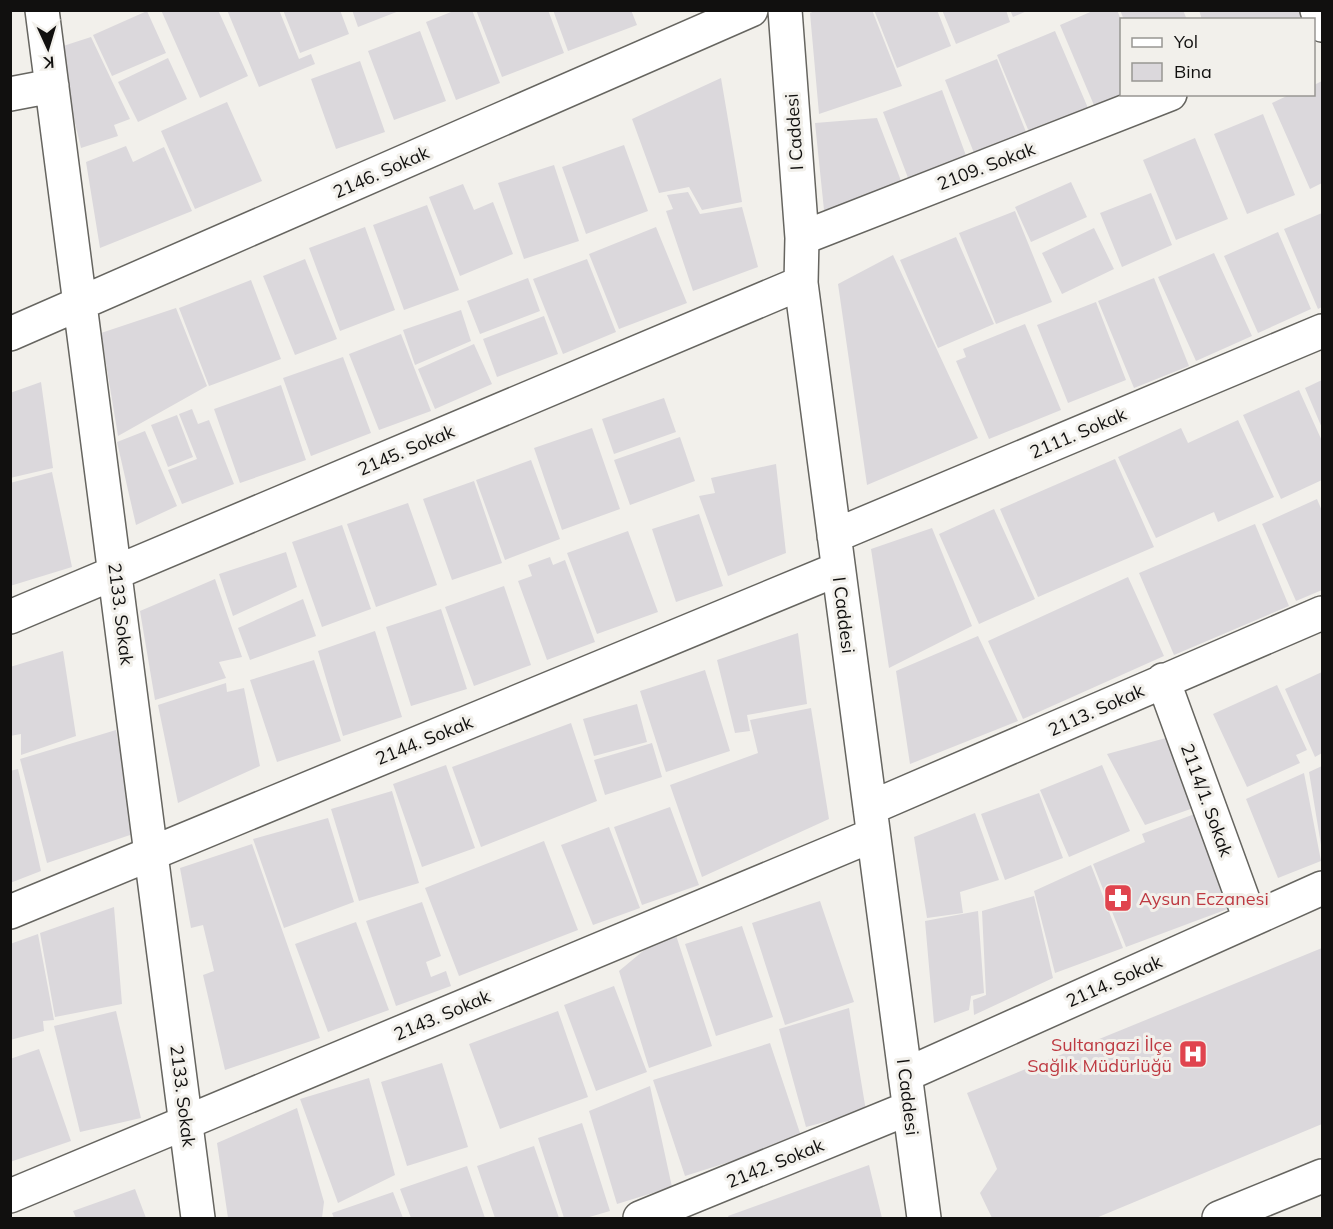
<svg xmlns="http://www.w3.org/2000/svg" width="1333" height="1229" font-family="Mulish,sans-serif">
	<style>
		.building { fill: #dbd8dc }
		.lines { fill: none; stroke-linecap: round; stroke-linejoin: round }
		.minor-casing { stroke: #666560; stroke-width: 36 }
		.minor { stroke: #fff; stroke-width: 33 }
		.labels { text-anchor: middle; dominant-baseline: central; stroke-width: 6; stroke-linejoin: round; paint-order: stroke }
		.street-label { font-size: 18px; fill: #11100f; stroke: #f2f0eb }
		.health-label { font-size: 18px; fill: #be3a42; stroke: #f2f0eb; text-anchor: start }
	</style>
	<rect width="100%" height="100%" fill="#f2f0eb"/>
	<path class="building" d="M161,10h57l30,66 -48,22z
		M227,10h52l20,49 12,-5 4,10 -56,23z
		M283,10h57l9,24 -49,19z
		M352,10h47v1l-41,16z
		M456,10h16l28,73 -44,17 -30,-78z
		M476,10h72l16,43 -62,24z
		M553,10h78l6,15 -69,26z
		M817,10h55l30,76 -83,28 -9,-101z
		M874,10h63l14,36 -54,22z
		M942,10h64l4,12 -54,22z
		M1010,10h17v1l-14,6z
		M1095,10h22l5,12v72l10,1 -36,15 -36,-85z
		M1120,10h63l4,10h-63z
		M1199,10h106l-1,10h-102z
		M147,11l19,42 -54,23 -19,-41z
		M420,31l26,70 -52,19 -26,-69z
		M1055,31l36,84 -59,24 -35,-84z
		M91,37l39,82 -16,6 4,11 -37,12 -24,-100z
		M168,58l19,41 -49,23 -20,-40z
		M997,59l31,78 -52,21 -31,-78z
		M360,61l25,71 -49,17 -25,-70z
		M721,78l21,124 -40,8 -13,-23 -30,6 -27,-74z
		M1322,81v102l-12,6 -38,-86 19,-9h23v-9z
		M942,90l26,71 -58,22 -27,-71z
		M227,102l35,79 -67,28 -34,-78z
		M1263,114l32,81 -48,19 -33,-80z
		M877,118l26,68 -28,17 -51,7 -9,-87z
		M1195,138l33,81 -52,21 -33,-80z
		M624,145l24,66 -62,23 -24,-67z
		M126,146l7,16 31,-15 28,64 -92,37 -14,-86z
		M554,165l25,76 -55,18 -26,-76z
		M1071,182l16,35 -56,25 -16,-35z
		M463,184l11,26 19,-8 20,52 -53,22 -31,-79z
		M688,192l12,22 42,-7 16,60 -65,24 -27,-80 7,-2 -6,-14z
		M1151,193l21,52 -50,22 -22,-54z
		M427,205l32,85 -55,20 -31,-85z
		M1015,211l37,91 -56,22 -37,-91z
		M1322,213v94l-4,2 -34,-80z
		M365,227l30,83 -55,21 -31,-83z
		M656,227l31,76 -68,26 -30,-75z
		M1094,228l20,41 -52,25 -20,-41z
		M1278,232l33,77 -53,24 -34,-77z
		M956,237l38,87 -56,24 -38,-88z
		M1214,253l38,83 -56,25 -38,-84z
		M893,255l85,183 -111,47 -29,-201z
		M305,259l32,80 -42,16 -32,-79z
		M587,259l29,73 -53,22 -30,-75z
		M528,278l12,33 -60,23 -13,-33z
		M1154,278l35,88 -55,22 -36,-87z
		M251,280l30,79 -72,27 -30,-78z
		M1096,302l30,78 -58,23 -31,-78z
		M176,308l31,78 -89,50 -17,-103z
		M461,310l10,31 -56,24 -12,-35z
		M544,316l14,38 -61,23 -14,-38z
		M1025,324l36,86 -72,29 -33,-78 10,-4 -3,-8z
		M401,334l30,77 -52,19 -30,-76z
		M474,344l18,40 -57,25 -17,-40z
		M343,357l28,76 -60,23 -28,-78z
		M1322,380v48l-17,-40z
		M41,382l12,86 -43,10v-85z
		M281,385l25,75 -66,23 -26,-74z
		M1299,390l23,51v39l-41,19 -38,-84z
		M664,398l12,34 -62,22 -12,-35z
		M192,409l6,15 11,-4 25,64 -52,20 -14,-34 29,-11 -18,-45z
		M177,415l16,42 -25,10 -17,-42z
		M1238,420l36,77 -56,25 -4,-10 -58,26 -38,-81 63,-29 7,15z
		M592,428l28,81 -58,21 -28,-82z
		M145,431l32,75 -41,19 -19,-83z
		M680,437l15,44 -65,24 -16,-45z
		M1115,459l39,88 -116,50 -38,-88z
		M531,460l29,79 -55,21 -29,-80z
		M776,464l10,89 -58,23 -29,-80 16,-3 -4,-15z
		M52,472l20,95 -62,19v-103z
		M474,481l28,82 -50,17 -29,-81z
		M1317,499l5,12v79l-26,11 -34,-77z
		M408,503l29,82 -61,22 -29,-83z
		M994,509l41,90 -56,25 -40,-90z
		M699,514l24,72 -47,16 -24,-73z
		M1255,524l34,82 -115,49 -35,-82z
		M342,525l29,84 -49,18 -30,-85z
		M932,528l40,98 -83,42 -18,-119z
		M628,531l30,81 -61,22 -30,-81z
		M286,552l11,35 -64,29 -14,-42z
		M550,557l3,8 12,-5 30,82 -48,18 -29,-79 14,-5 -4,-11z
		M1128,577l36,79 -141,63 -35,-78z
		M215,579l27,78 -23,5 7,16 -71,22 -15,-89z
		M504,586l27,79 -57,21 -29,-79z
		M303,599l13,37 -66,24 -12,-32z
		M441,609l26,80 -56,17 -25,-79z
		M375,631l27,86 -59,19 -25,-85z
		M798,633l9,71 -60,11 3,16 -15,2 -18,-73z
		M978,636l40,85 -108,43 -14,-93z
		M63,651l13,85 -55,19v-21l-11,2v-69z
		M314,660l27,81 -64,21 -27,-82z
		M705,670l25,81 -64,21 -26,-81z
		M1322,672v81l-7,4 -30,-68z
		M226,683l1,9 17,-4 16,78 -82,37 -20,-98z
		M1277,685l30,65 -11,5 4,8 -53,24 -34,-73z
		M637,704l10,38 -53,14 -11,-37z
		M811,708l18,111 -127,58 -32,-92 88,-32 -8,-33z
		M571,723l26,78 -116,46 -29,-80z
		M116,730l20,103 -89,30 -27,-104z
		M1177,735l25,70 -57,20 -38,-71z
		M652,743l10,34 -57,18 -11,-35z
		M446,765l29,83 -53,19 -29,-83z
		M1102,765l28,66 -61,26 -29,-67z
		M1322,766v79h-1l-12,-73z
		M18,769l23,102 -31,12v-112z
		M1304,773l17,88 -43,17 -32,-79z
		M392,791l27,92 -60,18 -28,-92z
		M1039,793l24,65 -58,22 -24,-66z
		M670,807l29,78 -57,20 -28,-78z
		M1205,810l36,94 -115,43 -33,-83 52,-22 -3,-8z
		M975,813l24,67 -39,12 3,21 -36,5 -13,-81z
		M328,818l26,84 -70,26 -31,-89z
		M609,827l31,81 -47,17 -32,-80z
		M544,841l34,89 -119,46 -34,-88z
		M252,844l68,194 -95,32 -22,-95 11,-4 -11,-46 -12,3 -11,-60z
		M1091,865l32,83 -68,25 -21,-82z
		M1034,896l19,82 -79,37 -1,-15 13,-5 -4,-84z
		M820,901l34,101 -69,23 -33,-102z
		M422,902l19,54 -15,6 5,15 15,-6 5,15 -55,20 -30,-85z
		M114,907l8,97 -67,13 -15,-84z
		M978,911l6,82 -13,3 -2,14 -35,13 -9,-102z
		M356,922l33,88 -61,22 -33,-88z
		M673,926l39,120 -63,22 -30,-97z
		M742,926l31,91 -57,19 -31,-92z
		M38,934l16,86 -11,1 1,10 -34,9v-96z
		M1322,948v176l-226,94h-104l-12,-25 17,-24 -30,-76z
		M614,986l33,86 -51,19 -32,-86z
		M849,1008l17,103 -60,16 -27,-98z
		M116,1011l25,107 -61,14 -26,-106z
		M558,1011l30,86 -88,32 -31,-85z
		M770,1043l32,96 -117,37 -32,-96z
		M39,1049l32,92 -61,21v-103z
		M442,1063l26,84 -61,19 -26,-84z
		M369,1078l26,97 -57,28 -38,-104z
		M650,1086l22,101 -55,17 -28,-93z
		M297,1108l27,94 -2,16h-94l-11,-75z
		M582,1123l28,88 -24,7h-22l-26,-80z
		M534,1146l25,72h-64l-18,-52z
		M869,1165l13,53h-153l-1,-2z
		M467,1166l18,52h-74l-11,-29z
		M135,1189l11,29h-70l-3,-7z
		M393,1192l10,26h-69l-2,-5z"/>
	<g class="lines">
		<g class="minor-casing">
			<path id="minor" d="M42,10l156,1208
				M785,10l17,228 -1,45 123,935
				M1317,10l5,15
				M10,94l42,-8
				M802,238l368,-144
				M10,334l741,-324
				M834,536l488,-205
				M10,617l791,-334
				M1163,680l87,239
				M870,808l452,-195
				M10,912l828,-343
				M905,1075l417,-187
				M10,1196l863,-361
				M640,1218l269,-110
				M1219,1218l103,-42"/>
		</g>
		<use href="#minor" class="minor"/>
	</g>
	<defs>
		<g id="pharmacy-square" transform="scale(1.5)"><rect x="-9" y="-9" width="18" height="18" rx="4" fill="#e0444e" stroke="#f2f0eb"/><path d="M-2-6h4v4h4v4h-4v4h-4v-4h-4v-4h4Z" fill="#fff"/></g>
		<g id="hospital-square" transform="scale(1.5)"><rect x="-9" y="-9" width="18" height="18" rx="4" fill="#e0444e" stroke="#f2f0eb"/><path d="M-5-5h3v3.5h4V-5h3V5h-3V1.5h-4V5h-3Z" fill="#fff"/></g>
	</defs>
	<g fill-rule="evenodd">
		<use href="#pharmacy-square" x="1118" y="898"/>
		<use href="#hospital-square" x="1193" y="1054"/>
	</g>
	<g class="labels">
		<g class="street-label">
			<text transform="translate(794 132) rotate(-94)">I Caddesi</text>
			<text transform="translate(986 166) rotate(-21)">2109. Sokak</text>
			<text transform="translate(381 172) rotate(-24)">2146. Sokak</text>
			<text transform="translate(1078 433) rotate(-23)">2111. Sokak</text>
			<text transform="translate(406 450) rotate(-23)">2145. Sokak</text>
			<text transform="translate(121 614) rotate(83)">2133. Sokak</text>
			<text transform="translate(844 615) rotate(83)">I Caddesi</text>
			<text transform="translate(1096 710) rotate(-24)">2113. Sokak</text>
			<text transform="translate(424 740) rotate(-22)">2144. Sokak</text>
			<text transform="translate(1207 800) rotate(70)">2114/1. Sokak</text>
			<text transform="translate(1114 981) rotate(-24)">2114. Sokak</text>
			<text transform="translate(442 1015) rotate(-23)">2143. Sokak</text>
			<text transform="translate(183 1096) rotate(83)">2133. Sokak</text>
			<text transform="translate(908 1097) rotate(83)">I Caddesi</text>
			<text transform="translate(775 1163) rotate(-22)">2142. Sokak</text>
		</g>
		<g class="health-label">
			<text x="1139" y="898">Aysun Eczanesi</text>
			<text x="1172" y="1044" text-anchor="end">Sultangazi İlçe<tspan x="1172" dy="21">Sağlık Müdürlüğü</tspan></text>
		</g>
	</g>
	<rect width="1333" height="1229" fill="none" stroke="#11100f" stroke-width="24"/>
	<rect x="1120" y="18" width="195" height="78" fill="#f2f0eb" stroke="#989693" stroke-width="1.5"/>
	<rect x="1132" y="38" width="30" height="9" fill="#ffffff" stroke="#989693" stroke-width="1.5"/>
	<text x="1174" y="48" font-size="18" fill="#11100f">Yol</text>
	<rect x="1132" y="63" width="30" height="18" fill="#dbd8dc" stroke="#989693" stroke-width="1.5"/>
	<text x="1174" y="78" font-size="18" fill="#11100f">Bina</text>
	<g transform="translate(48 48) rotate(176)" stroke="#f2f0eb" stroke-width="4.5" paint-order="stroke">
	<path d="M0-4.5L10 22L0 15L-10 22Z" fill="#11100f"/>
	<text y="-9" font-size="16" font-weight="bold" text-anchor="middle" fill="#11100f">K</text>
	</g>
</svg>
